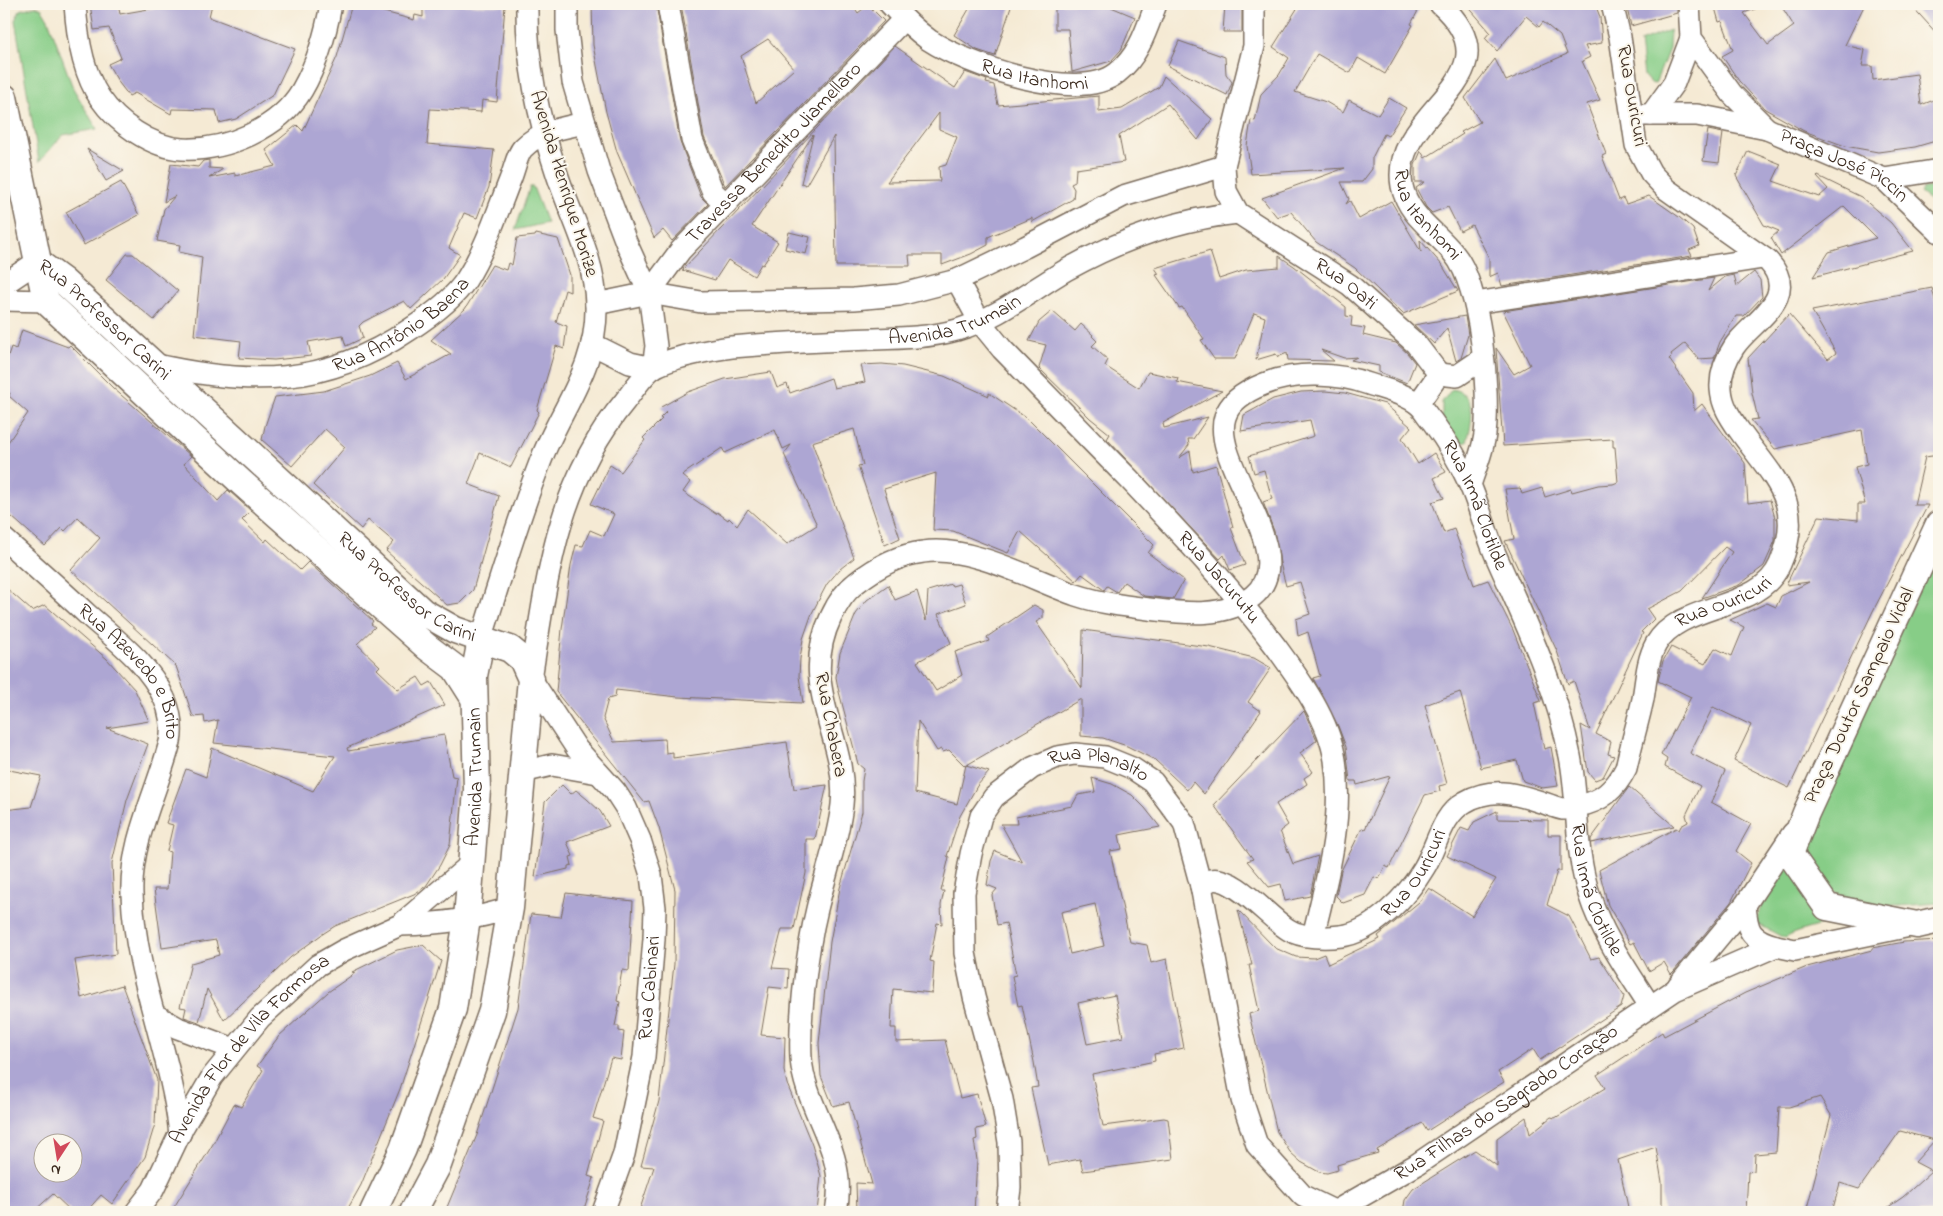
<svg xmlns="http://www.w3.org/2000/svg" width="1943" height="1216" font-family="'Indie Flower',sans-serif">
	<style>
		.green { fill: #87cd87; stroke: #617c52 }
		.building { fill: #ada6d3; fill-rule: evenodd }
		.lines { fill: none; stroke-linecap: round; stroke-linejoin: round }
		.minor-casing { stroke: #7c6d5e; stroke-width: 24 }
		.major-casing { stroke: #7c6d5e; stroke-width: 29 }
		.minor { stroke: #fff; stroke-width: 21 }
		.major { stroke: #fff; stroke-width: 26 }
		.labels { text-anchor: middle; dominant-baseline: central; stroke-width: 4; stroke-linejoin: round; paint-order: stroke }
		.street-label { font-size: 20px; fill: #3b2a1e; stroke: #fbf7ec }
	</style>
	<rect width="100%" height="100%" fill="#fbf7ec"/>
	<filter id="ink" filterUnits="userSpaceOnUse"><feTurbulence type="fractalNoise" baseFrequency=".02" numOctaves="2"/><feDisplacementMap in="SourceGraphic" scale="10" xChannelSelector="R" yChannelSelector="G"/><feConvolveMatrix kernelMatrix="1 2 1 2 8 2 1 2 1" color-interpolation-filters="sRGB"/></filter>
	<filter id="wash" filterUnits="userSpaceOnUse"><feTurbulence type="fractalNoise" baseFrequency=".0096" numOctaves="4" result="noise"/><feDisplacementMap in="SourceGraphic" scale="20" xChannelSelector="R" yChannelSelector="G"/><feGaussianBlur stdDeviation="1.12" result="paint"/><feColorMatrix in="noise" values="0 0 0 0 0 0 0 0 0 0 0 0 0 0 0 0 0 1.4 0 .05"/><feComposite in="paint" operator="in"/></filter>
	<g filter="url(#wash)">
		<rect width="100%" height="100%" fill="#f5ead4"/>
		<path class="green" d="M36,6l6,3 6,10 25,69 24,41 -34,6 -24,27 -24,-142 5,-10z
			M1670,30l-1,19 -14,35 -5,-1 -6,-7 -4,-34z
			M1939,186v21l-19,-14 3,-5z
			M530,187h3l14,36 -32,7z
			M1452,389c27,6 20,32 15,53l-14,2 -11,-27v-15z
			M1939,548v355l-40,3 -44,-2 -27,-16 -32,-38z
			M1786,863l43,59c-15,6 -31,8 -45,16l-28,-15 6,-20z"/>
		<g id="blocks">
			<path class="building" d="M90,4h28l2,10 57,-10h35l-3,13 86,32 -22,46 -37,24 -17,4 -3,-13 -44,-1 -1,5 -36,-21 -6,3 -10,-13 -11,-19 13,-6 -12,-30 -15,2z
				M352,4h17v4l45,12 1,-5 8,2v-13l82,2 -8,96 -15,-2 -1,12 -51,-3 -3,35 67,6 -5,37 -12,31 -13,-5 -15,35 11,7 -17,24 -32,30 -7,-8 -41,21 -4,4 4,12 -17,8 -3,-10 -35,6 3,14 -37,4 -35,-2 2,-17 -47,-6 8,-78 -23,-5 1,-7 -23,-4 7,-32 11,-13 -11,6 7,-38 27,3 5,-6 6,-1v8l14,1 -14,9 26,-5v3l40,-10 -9,-16 31,-25 6,6 34,-74z
				M592,4h64l24,138 21,55 7,7 -36,37 -9,-11 -9,8 -37,-86 -11,-40 -13,-67z
				M681,4h171l6,9 10,-8 16,16 -159,165 -21,-49zM768,39l26,30 -38,34 -15,-47z
				M972,4h40l-17,52 -18,-6 -23,-15z
				M1055,4h49l31,13 -14,33 -10,11 -39,11 -4,-43h-13z
				M1225,4h17v28h-19z
				M1300,4h109l10,5 -8,15 2,1 -28,49 -27,-16 -8,15 -33,-19 -22,38 31,10 17,10 6,-12 29,15 11,-17 17,10 -18,28 -4,-2 -12,24v11l-10,13h-21l8,17 -3,5 4,-3 9,18 32,-18 30,51 -1,-12 22,25 16,26 -55,23 -48,-46 -39,-26 -25,-30 -14,5 -15,-19 83,-30 -94,6 -4,-28 4,-26 4,1 6,-27 18,-19 10,-17 -16,-11z
				M1466,4h129l5,13 2,26 -17,3 5,11 -8,4 18,39 -13,4 19,50 -4,2 17,44 4,-2 3,6 23,-8 30,21 14,12 6,17 -10,4 3,6 -190,30 -4,-13 -9,4v-19l-17,-33 -12,6 -12,-24 -16,6 -6,-6 -10,-19 9,-6h-10v-17l6,-14 4,7 38,-24 -2,-2 19,-10 -15,-24 30,-39 11,22 61,-27 -7,-18 -17,-14 -4,5 -13,-11 -29,35 -12,-13 5,-6z
				M1626,4h51v9l-46,13z
				M1714,4h49v2l-19,7 24,32 26,-19 -14,-22h85l-20,41 20,5 -3,16h10l1,14 44,-6 4,31 18,-7v42l-24,7 -37,5 -33,-6 -41,-15 -39,-22 -26,-28 -17,-25 11,-6 -11,-29 -3,1z
				M1910,4h29v32z
				M1179,41l46,16 1,17 6,8 -5,13 -59,-29z
				M895,46l60,42 10,-16 22,8 -1,3 8,2 4,20 101,-9v16l23,-3 37,-22 5,-11 48,43 -14,21 -30,-36 -49,32 5,26 -48,7 -1,13 -4,2 3,5 -1,10 -41,23v-4l-44,19v8l-17,9 -29,11v-10h-33l1,11h-74l-2,-130 -28,49 -5,-2 12,-48 -61,91 26,16 -15,23 -2,-1 -7,12 -26,-16 -13,20 -33,-10zM939,113v16l18,8 -11,28 -7,2 1,14 -53,1z
				M1708,130l15,3 -4,30 -16,-2z
				M87,149l37,22 -18,10z
				M1748,151l33,13 -8,17 46,16 9,-8 -11,-12 1,-1 43,21 30,26 22,28 -100,26 16,-25 47,-14 -32,-32 -63,49 -10,-17 8,-7 -15,-6 -28,-49z
				M121,182l18,33 -55,30 -18,-33z
				M789,232l21,5 -4,17 -21,-5z
				M536,234l22,5 12,36v17l-5,-2 -9,32 11,4 -3,23 -8,-3 -19,64 2,2 -28,55 -31,-14 -12,31 31,12 -26,94 -13,13 -13,2 -61,-54 8,-9 -26,-22 -7,9 -48,-44 32,-38 -20,-18 -33,37 -30,-26 3,-14 10,-29 49,-6 46,-15 27,-13 9,16 45,-25 -20,-14 34,-31 27,-44 14,5 2,-7 4,2 5,-27 18,-2z
				M1210,251l9,28 27,-9 33,-3v-11l15,10 52,41v9l6,1 -1,9 14,2 -2,7 33,8 11,10 8,10 -8,20 -28,-11v-6l-28,-6 6,-3 -13,1 -23,-8 13,11 -46,-1 -1,-7 -9,4 -2,-3 -20,6 9,-43 -11,-4 -19,46h-21l-13,-19 3,-1 -22,-32 -3,1 -23,-33 3,-1 -4,-6z
				M127,254h6l45,37 -24,29 -48,-40z
				M1754,272l6,8 2,17 -18,19h-8l-16,26 -6,16 -15,1 -14,-16 -14,11 1,2 -3,3 24,34 1,18 8,-7 43,59 3,40 22,-3 5,18v23l-11,25 -25,19 -37,13 30,-46 -7,-5 -43,44 -35,18 7,10 -13,13 2,1 -47,101 15,8 -3,12 6,2 -11,21 -8,3 -7,-8 -7,-47 9,5 -16,-49 -6,3 -11,-33 -52,-110 9,-2 -9,-50 15,-1 2,6 20,-6 3,9 26,-8 1,3 26,-7 15,-1 5,-2 -3,-35h-2v-8l-110,7 -7,-98 18,26 16,-9 -27,-54 211,-33 -6,13 17,-14 9,-2 3,11z
				M1932,288l7,28v139l-14,2 -11,48h14l-55,106 -84,177 -55,-27 17,-36 -38,-18 -23,46 35,18 -14,31 40,22 -15,27 15,12 -20,39 -57,69 -3,3 -7,-12 -15,9 -15,-29 -4,2 -22,-39 -9,-35 77,-42 3,2 2,-4 7,-4 -2,-7 14,-29 -35,-19 2,-8 -6,-4 30,-58 -33,-16 5,-20 8,-14 34,17 10,-16 17,8 12,-29 -14,-7 37,-17 9,4 5,-11 28,-14 -23,3 33,-69 39,4v-16h7l-10,-37 12,-3 -5,-34 -87,19 -24,-29 7,-1 -6,-26 -4,-35 41,-44 39,45 8,-6 -24,-42z
				M1052,311l23,20 6,-7 12,11 -1,1 5,5 -5,5 16,14 -3,6 34,22 9,-16 30,6 -1,4 45,9 -59,32 1,5 44,-11 -15,22h-5l1,6 -10,13 11,-7 3,21 23,-7 17,62 -2,1 14,37 -15,5 -6,-15 -4,4 -113,-120 3,-5 -20,-16 -51,-50 7,-23 -17,-4 10,-19z
				M1465,316l3,19 -7,23 -5,3 -9,-33 -13,16 -20,-19z
				M22,330l46,17 2,-2 43,43 78,68 -7,8 34,37 10,-11 23,21 -9,9 23,22 2,-3 33,31 8,-8 65,59 -2,3 4,3 -18,17 23,22 -3,3 21,20 20,-12 6,9 7,-4 14,23 -98,43 1,3 96,-16 8,41 5,1 -7,68 -10,20 -14,21 -12,8 -79,32 -14,9 -30,22 -67,63 -17,-31 -8,33 -15,-5 2,-9 -6,-1 11,-44 28,-8 -3,-15 -54,8 -8,-59h13l3,-37 -3,-1 6,-26 -7,-2 20,-54 20,8 6,-29 101,43 22,-35 -121,-13 4,-23 -13,3 -1,-7 -11,1 -17,-51 -105,-96 29,-32 -22,-21 -13,14 -3,-3 -17,18 -41,-36v-62l24,-35 -19,-17 1,-3 -6,-3v-23l7,-20 5,2z
				M882,364l21,2 41,10 45,20v-3l39,26 126,126 -6,8 36,27 -11,19 -29,-3 -20,-14 -7,10 -10,-6 -3,4 -22,-16 -6,7 -56,-50 -12,22 -55,-22 -20,-1 3,-57 -52,16 16,49 -15,7 -27,-79 5,-1 -9,-36 -42,13 42,116 -14,11 -13,15 -15,29 -9,26 -3,20 -1,17 4,27 -125,-6 -62,-7 -1,7 -7,2 -5,19 11,24 51,-3 1,14 7,-1v6l114,-16 7,47 33,-4 -12,54h-9v34l-12,56h-12l-10,39 17,1 -1,20 -19,-2 -8,48 24,2 -1,34 3,13 25,61 9,31 -4,36h-178l15,-45 -13,-1 18,-65 15,-137 1,-74 -16,-62 -10,-27 -5,1 -88,-110 6,-63 9,-64 5,-20 7,1 7,-16 14,6 10,-22 -23,-10 19,-39 11,7 24,-32 -2,-2 19,-19 -2,-1 6,-6 -5,-5 27,-15 37,-13 46,-7 6,16 10,-4 3,9 41,-15 3,10 31,-6 -4,-17zM775,430l8,19 8,-4 -7,9 33,71 -30,19 -39,-35 -11,17 -8,-8 -1,2 -11,-8 -1,2 -33,-22 7,-10 -8,-7 40,-27 3,5z
				M1325,391l20,2 40,11 26,23 -9,11 16,26 16,-11 12,19 -12,6 10,20 -12,4 12,31 10,-4 20,56 14,-5 25,50 28,71 -7,2 10,46 7,-2 7,39 -16,2 -19,-7 -6,-21 -36,8 -21,-76 -35,13 22,79 -8,2 1,5 -15,4 -36,73 -4,-2 -6,13 -5,-2 -9,18 -22,8 -7,-7 5,-25 21,-43 3,1 25,-53 -33,9 -1,-4h-6l-4,-34 -8,-21 -25,-48 7,-2 -12,-44 -10,4 -2,-17 14,-5 -10,-32 -14,4 -6,-23 -6,-32 -11,-29 9,-3 -8,-29 -10,3 -5,-17 65,-20 -4,-16 -69,11 3,-16 29,-16 28,-7z
				M951,584l1,2 7,-2 7,20 -28,10 13,29 -34,19 19,29 26,-16 -7,-23 34,-11 -2,-4 47,-32 9,5v8l-7,4 46,66 1,-58 126,17 45,11 17,10 -23,34 13,9 -57,83 -11,-12 -6,8 -32,-30 -28,-14 -24,-8 -22,-2v-37l-116,67 -16,-16 -6,2 -2,-3 -4,2 -19,-30 -3,72 42,11 9,-39 23,7 -12,14 -17,30 -13,40 2,1 -8,34h3l-3,14 1,19 -5,-1 -7,38 4,1 -2,31 -39,-4 -2,39h5v14l49,-2 15,58 17,-4 9,33 -10,2 1,10 -3,1 3,20 -3,52h-117l-1,-29 16,1 -23,-82 -16,4 -12,-30 -2,-33 11,-101 10,-54 22,-76v-31l2,-12 -6,-5 -20,-76 -2,-11 4,-24 16,-39 11,-14 21,-15 7,15 22,-9 9,30 2,-30z
				M4,586l28,25 13,-6 62,54 28,31 14,31 -42,7 41,16 -21,56 -15,63 4,91 -41,6 6,38 41,-13 35,95 -2,44 -10,33 -33,47 -11,-9 -15,17h-14l-19,-18 -20,18h-22l-7,-9v-393l27,-3 10,-31 -37,-7zM42,1144h30v30h-30z
				M1304,711l13,29 -17,13 13,19 -9,6 3,6 -31,20 12,21 -8,6 13,33 25,-8 -8,40 -25,5 -4,-17 -12,3 -22,-26 6,-2 -39,-54z
				M1092,778l20,6 20,11 13,13 15,19 -41,8 3,14 -12,2 20,91 17,3 4,18 16,-4 17,89 -30,6 1,7 -63,13 11,52 61,-8 4,1 5,40 -90,12 -3,-12 -32,6 -17,-77 7,-1 -4,-25 -12,-57 -4,1 -6,-30 4,-1 -10,-52 -9,2 -5,-30 5,-6 -10,-4 4,-24 4,-10 27,11 -21,-38h16l-1,-7 56,-11 6,-11 17,-3zM1095,904l9,42 -34,8 -9,-42zM1115,995l8,42 -36,7 -9,-41z
				M562,785l9,9 5,-4 11,9 13,12 9,15 -42,16 6,14 -3,1 2,8 -4,1v3l-33,8 10,-75z
				M1629,787l45,39 -83,17v-4z
				M1497,811v8l51,1v15h13v36h-4l-10,34 22,11 22,43 8,-2 25,39 -3,11 -81,53 -7,-11 -35,23 6,10 -77,49 -5,-8 -45,27 1,3 -41,12 1,5 -11,3 -8,-1 -18,-10 -11,-10 -13,-20 -28,-118 10,-3 -10,-46h3l-14,-55 37,38 21,9 18,1 10,-4 4,10 52,-25 -2,-3 41,-34 10,-14 43,28 24,-37 -49,-23 14,-28 8,3 5,-9z
				M566,893l67,8 -4,70 -7,-1 -5,31 3,1 -5,24h4v5l5,1 -3,28 -10,-2 -18,60 10,3 -15,55 6,2 -11,34h-138l32,-77 41,-127 13,-94 30,3z
				M1939,940v272h-58l22,-15 29,-26 -17,-9 20,-22 -35,-9 -41,58 -19,-6 -8,29h-26l25,-97 -11,-18 -31,10h-10l-3,45 -21,2 -1,17 -6,1 -2,40h-84v-30l-6,-35 -38,13 11,52h-226l2,-12 8,-11 62,-39 22,16v-28l29,-21 4,17 21,-17 4,1 50,-30 -8,-13 65,-43 2,4 81,-43 62,-26 65,-17v-2l32,-6z
				M423,945l18,16 -41,128 -39,96 -15,27h-175l42,-68 21,-40 7,3 22,-37 -6,-4 22,-30 49,-44 27,-19 -3,-1 45,-22z"/>
		</g>
	</g>
	<g filter="url(#ink)">
		<use href="#blocks" fill-opacity="0" stroke="#7c6d5e" stroke-width="1"/>
		<g class="lines">
			<g class="minor-casing">
				<g id="minor">
					<path d="M75,4c2,31 7,68 25,94 17,25 51,49 82,51 44,2 97,-20 120,-59 15,-26 24,-57 29,-86"/>
					<path d="M567,4v26l6,52 26,89 27,71 23,51 7,53 -3,22"/>
					<path d="M668,4l24,136 21,52 13,12"/>
					<path id="s1" d="M890,4c12,13 24,25 39,36 38,25 148,64 188,33 22,-17 30,-45 39,-69"/>
					<path id="s2" d="M1254,4v42l-30,120 2,25 12,22 112,72 66,59 23,30"/>
					<path id="s3" d="M1440,4c83,75 -52,106 -38,182 6,30 34,45 52,68 27,31 36,139 31,180 -2,17 -10,35 -15,51"/>
					<path d="M1689,4l2,34 41,56 35,35"/>
					<path id="s4" d="M1632,115h65l70,14 117,50 55,53"/>
					<path d="M1651,115l23,-32 17,-45"/>
					<path d="M1884,179l55,-9"/>
					<path id="s5" d="M957,280l23,42 22,27c42,43 84,87 127,130 51,54 102,108 147,168 24,33 53,72 59,113 9,59 -8,119 -22,176"/>
					<path d="M4,284l33,-22"/>
					<path id="s6" d="M649,293l31,-42 224,-232"/>
					<path d="M4,300l42,1"/>
					<path d="M1475,303l288,-45"/>
					<path d="M596,304l53,-11 52,9 153,-3 45,-4 58,-15 68,-33 98,-51 101,-30"/>
					<path d="M592,344l38,19 23,5"/>
					<path id="s7" d="M152,364c96,22 173,23 257,-34 20,-13 44,-30 57,-50 19,-30 31,-67 44,-100 4,-9 7,-26 13,-32 17,-17 39,-20 62,-25"/>
					<path d="M1418,404l21,-30 18,2 25,-17"/>
					<path id="s8" d="M4,539c28,25 56,50 84,76 27,24 61,49 76,83 6,12 9,30 6,44 -13,51 -40,98 -38,152 3,83 39,158 48,240"/>
					<path d="M481,640c19,-61 37,-121 60,-180 21,-54 57,-93 55,-156 -1,-45 -25,-87 -39,-130 -19,-56 -31,-111 -30,-170"/>
					<path d="M522,772l30,-7 46,8"/>
					<path id="s9" d="M1201,886c3,-1 7,-5 10,-6 22,-6 60,40 78,50 13,8 37,8 52,6 33,-4 67,-41 83,-68 13,-21 17,-53 41,-66 26,-15 49,-9 76,0 7,2 15,6 22,7 4,0 10,-2 15,-3 23,-4 37,-16 48,-38 5,-23 12,-46 17,-69 3,-18 4,-39 13,-55 25,-43 104,-32 124,-80 27,-62 -9,-88 -41,-134 -9,-13 -17,-25 -18,-41 -1,-15 5,-30 13,-42 17,-26 68,-49 34,-86l-102,-72 -15,-16 -15,-28 -16,-108 -8,-33"/>
					<path d="M1745,905c2,26 5,34 31,41"/>
					<path d="M400,925c38,-1 74,-5 110,-17"/>
					<path d="M1678,986l67,-81 48,-72"/>
					<path d="M155,1015l23,13 56,21"/>
					<path id="s10" d="M136,1212l17,-22 30,-63 29,-50 48,-59 58,-53 26,-15 56,-25 71,-61"/>
					<path id="s11" d="M603,1212l21,-58 20,-97 10,-118 1,-31 -4,-33 -11,-35 -14,-32 -11,-17 -38,-42 -46,-70c16,-102 26,-196 94,-278 8,-10 18,-26 28,-33 15,-10 61,-19 79,-21 38,-3 77,-6 115,-7 37,-2 74,0 110,-10 41,-12 73,-39 109,-60 54,-30 111,-51 172,-57"/>
					<path id="s12" d="M836,1212c2,-10 3,-21 2,-32 -3,-42 -34,-79 -37,-122 -2,-42 6,-108 16,-149 8,-34 21,-69 25,-104 7,-67 -45,-117 -11,-188 6,-13 13,-25 25,-34 19,-15 42,-28 67,-31 48,-7 108,27 153,43 24,8 49,11 73,14 34,4 75,10 104,-13 50,-41 -43,-132 -28,-179 5,-17 24,-27 39,-33 32,-13 74,-11 105,0 15,5 37,10 49,20 6,5 9,12 14,17 14,19 28,42 38,64 10,23 16,48 26,71 29,66 60,129 74,200 9,45 4,93 19,138 13,41 38,76 61,112"/>
					<path id="s13" d="M1007,1212l3,-24 -1,-46 -7,-43 -28,-102 -9,-44 -1,-60 7,-39 10,-38 13,-19 38,-29 25,-11 18,-3 30,3 27,11 21,14 31,41 17,63 41,214 15,45 46,51 33,16"/>
					<path id="s14" d="M1334,1212l82,-47 259,-175 101,-44 19,4 115,-24"/>
				</g>
			</g>
			<g class="major-casing">
				<g id="major">
					<path d="M4,97l42,204 196,182 185,164 28,21 19,30"/>
					<path id="s15" d="M37,262l26,19 360,331 32,18 55,19 12,10 9,20 -21,229 -18,103 -54,154 -25,47"/>
					<path d="M1939,524l-133,289 -16,41 37,53 90,18 22,-5"/>
					<path id="s16" d="M373,1212l30,-63 50,-140 14,-90 10,-129 -3,-114 7,-36"/>
				</g>
			</g>
			<use href="#minor" class="minor"/>
			<use href="#major" class="major"/>
		</g>
	</g>
	<g class="labels">
		<g class="street-label">
			<text stroke="none"><textPath href="#s1" startOffset="166">Rua Itanhomi</textPath></text>
			<text transform="translate(1631 96) rotate(80)">Rua Ouricuri</text>
			<text stroke="none"><textPath href="#s6" startOffset="188">Travessa Benedito Jiamellaro</textPath></text>
			<text stroke="none"><textPath href="#s4" startOffset="222">Praça José Piccin</textPath></text>
			<text transform="translate(563 184) rotate(73)">Avenida Henrique Morize</text>
			<text stroke="none"><textPath href="#s3" startOffset="248">Rua Itanhomi</textPath></text>
			<text stroke="none"><textPath href="#s2" startOffset="345">Rua Oati</textPath></text>
			<text stroke="none"><textPath href="#s11" startOffset="1225">Avenida Trumain</textPath></text>
			<text stroke="none"><textPath href="#s7" startOffset="264">Rua Antônio Baena</textPath></text>
			<text stroke="none"><textPath href="#s15" startOffset="89">Rua Professor Carini</textPath></text>
			<text stroke="none"><textPath href="#s12" startOffset="1592">Rua Irmã Clotilde</textPath></text>
			<text stroke="none"><textPath href="#s5" startOffset="398">Rua Jacurutu</textPath></text>
			<text stroke="none"><textPath href="#s15" startOffset="494">Rua Professor Carini</textPath></text>
			<text stroke="none"><textPath href="#s9" startOffset="739">Rua Ouricuri</textPath></text>
			<text stroke="none"><textPath href="#s8" startOffset="186">Rua Azevedo e Brito</textPath></text>
			<text transform="translate(1860 696) rotate(-65)">Praça Doutor Sampaio Vidal</text>
			<text transform="translate(830 725) rotate(79)">Rua Chabera</text>
			<text stroke="none"><textPath href="#s13" startOffset="545">Rua Planalto</textPath></text>
			<text stroke="none"><textPath href="#s16" startOffset="452">Avenida Trumain</textPath></text>
			<text stroke="none"><textPath href="#s9" startOffset="260">Rua Ouricuri</textPath></text>
			<text stroke="none"><textPath href="#s12" startOffset="1998">Rua Irmã Clotilde</textPath></text>
			<text stroke="none"><textPath href="#s11" startOffset="230">Rua Cabinari</textPath></text>
			<text stroke="none"><textPath href="#s10" startOffset="201">Avenida Flor de Vila Formosa</textPath></text>
			<text stroke="none"><textPath href="#s14" startOffset="204">Rua Filhas do Sagrado Coração</textPath></text>
		</g>
	</g>
	<rect width="1943" height="1216" fill="none" stroke="#fbf7ec" stroke-width="20"/>
	<g transform="translate(58 1158) rotate(192)"><circle r="24" fill="#fbf7ec" stroke="#aea59a"/>
	<path d="M0-4L9 19L0 12L-9 19Z" fill="#d1495b"/>
	<text y="-8" font-size="14" font-weight="bold" text-anchor="middle" fill="#3b2a1e">N</text>
	</g>
</svg>
